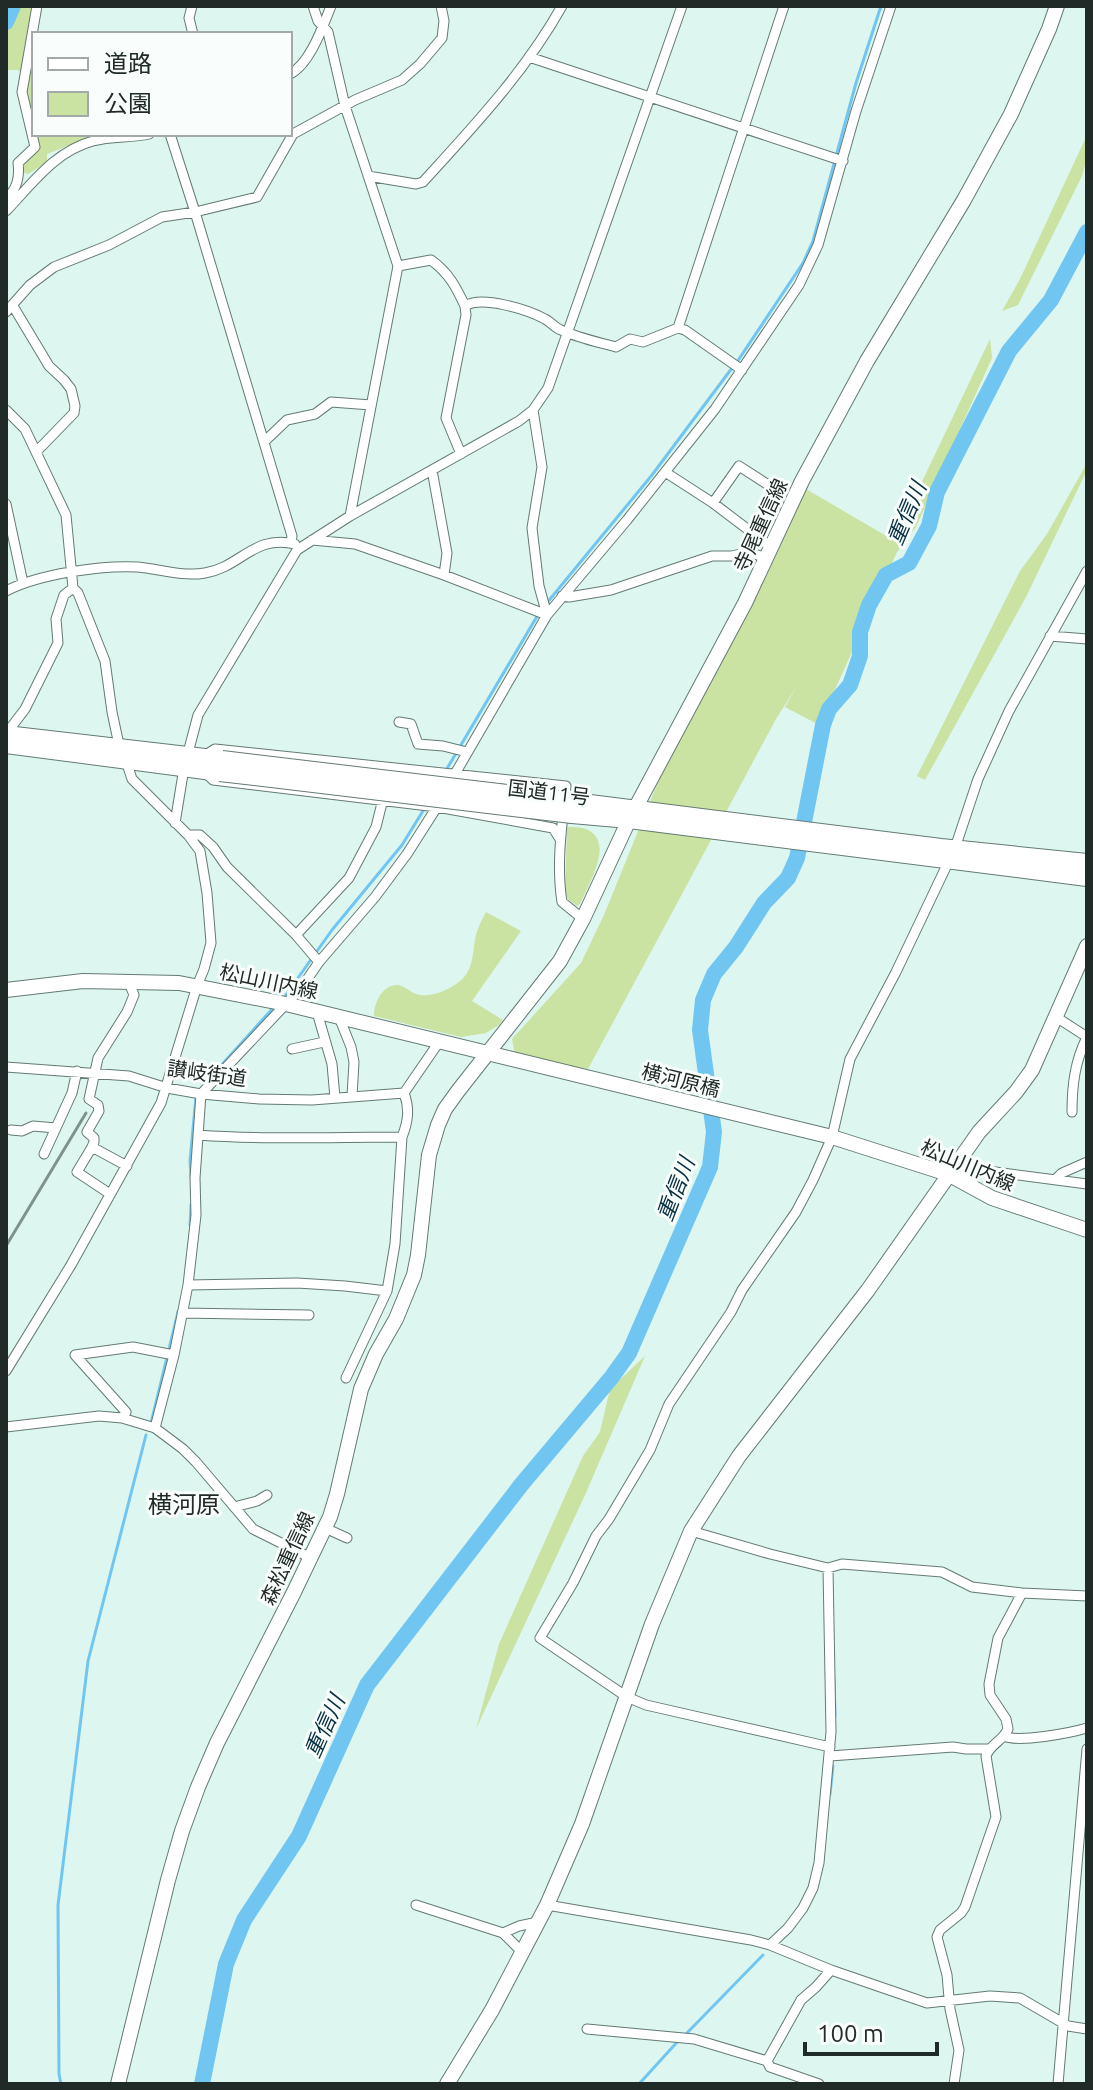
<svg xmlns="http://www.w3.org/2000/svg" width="1093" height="2090" font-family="Ubuntu,'Noto Sans JP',sans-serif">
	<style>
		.green { fill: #cae2a2 }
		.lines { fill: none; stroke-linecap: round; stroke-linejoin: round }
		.stream { stroke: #71c6f1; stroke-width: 3 }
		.river { stroke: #71c6f1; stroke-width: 16 }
		.street-casing { stroke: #647a75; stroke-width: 11 }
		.secondary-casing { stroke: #647a75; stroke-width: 16 }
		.highway-casing { stroke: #647a75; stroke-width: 18 }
		.street { stroke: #fff; stroke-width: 9 }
		.secondary { stroke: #fff; stroke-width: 14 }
		.highway { stroke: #fff; stroke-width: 16 }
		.rail { stroke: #80928e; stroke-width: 3 }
		.highway-bridge-casing { stroke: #647a75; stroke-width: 18; stroke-linecap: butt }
		.highway-bridge { stroke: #fff; stroke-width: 16 }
		.labels { text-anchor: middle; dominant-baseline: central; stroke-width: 6; stroke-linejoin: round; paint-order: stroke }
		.street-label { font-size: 20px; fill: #202a27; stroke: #f9fefd }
		.water-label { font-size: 22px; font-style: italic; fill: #072f40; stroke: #f9fefd }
		.quarter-label { font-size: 24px; fill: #202a27; stroke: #f9fefd }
	</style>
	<rect width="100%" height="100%" fill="#ddf6f0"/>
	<path class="green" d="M6,6h26l2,123 -11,-55 -5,-4h-12z
		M35,134h63l-51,20v8l-19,12 -6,-2v-7z
		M1087,135v23l-5,18 -64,129 -16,6 18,-32z
		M990,339l2,19 -76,169 -19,25 -78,173 -34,-18 12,-21 -21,33 -188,350 -73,-14 -3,-16 69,-76 23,-48 63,-155 139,-271 82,48 9,-7 21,-40z
		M1087,463v7l-61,127 -101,183 -8,-4 103,-205 27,-37z
		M567,827c6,0 13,0 19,2 30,12 2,56 -6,75l-3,2 -9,-7 -3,-6z
		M486,912l35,19 -49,70 31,19 -4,5 -13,8 -25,4 -87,-21c0,-12 7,-31 24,-31 7,1 14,9 22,10 14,2 30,-6 40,-14 15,-12 12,-30 16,-46 2,-8 6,-15 10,-23z
		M645,1356l-60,139 -109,234 23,-85 84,-188 17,-24 10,-43z"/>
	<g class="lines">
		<path class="stream" d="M737,362l66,-99 10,-22 43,-158 25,-77
			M546,604l106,-129 80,-107
			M445,772l94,-159
			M283,999l49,-69 70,-85 24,-39
			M207,1081l67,-74
			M191,1177l-1,-16 6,-64
			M190,1225l1,-20
			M151,1423l27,-111
			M834,1679l1,37
			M830,1794l3,-28
			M685,2035l78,-80
			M61,2084l-2,-10 -1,-169 30,-244 58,-226
			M639,2084l40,-44"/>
		<path class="river" d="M6,22l7,-16
			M202,2084l24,-120 18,-44 55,-84 68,-151 154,-200 90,-107 18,-25 81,-186 4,-35 -14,-102 3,-30 11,-26 22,-27 28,-44 24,-25 9,-20 26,-133 6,-16 21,-24 10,-29v-24l9,-27 17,-30 23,-12 20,-37 8,-34 72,-141 42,-51 36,-68"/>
		<g class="street-casing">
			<path id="street" d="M192,6l-3,12 4,16
				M313,6l5,15 10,11 17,74 53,160 -48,250
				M529,57l314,104
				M290,74c20,-10 33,-48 41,-68
				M170,134l25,78 97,324 -1,7
				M368,176l48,8 7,-2c50,-55 102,-110 139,-176
				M6,199c11,-10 14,-21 12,-36l17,-16 -13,-55 15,-86
				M6,211c26,-27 49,-60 87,-70 18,-5 38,-3 56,-7
				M398,266l33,-6c18,13 25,27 34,46
				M13,306l36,60 15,14 7,9 4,17 -1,7 -37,38
				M6,312l24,-27 24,-18 55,-22 53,-28 33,-5 62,-15 36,-63 62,-34 47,-20 18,-16 22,-26 2,-17 -3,-15
				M678,328l7,2 57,40
				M6,410l19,19 41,86 7,73 5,5 27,68 7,51 7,33
				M533,410l9,57 -10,61 7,58 8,29
				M265,441l22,-21 28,-6 16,-12 40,3
				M461,454l-15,-36 20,-103 -1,-9c17,-11 63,4 80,13 6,3 10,9 16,11 17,8 37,12 55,17l14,-8 13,3 35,-14 106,-322
				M432,470l15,83 -3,22
				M665,472l48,31 58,44
				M713,503l26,-37 31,20
				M6,504l17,79
				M312,540l43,4 89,31 103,40
				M6,591c33,-17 95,-26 132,-24 21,2 45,10 67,6 36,-6 49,-39 90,-29
				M562,596l7,1 42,-7 101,-34h20l17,-4 17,6
				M1050,636l37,3
				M399,722l12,2 7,20 25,2 24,6
				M6,734l19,-25 33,-66 -2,-24 8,-24 9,-7
				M204,756l11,-7 351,37c-4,39 -10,78 -4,116l21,17
				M205,772l8,8 224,27 116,21 7,11
				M448,786l99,-171 80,-95 88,-111 84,-124 19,-40 38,-134 35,-105
				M175,823l9,-55 14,-53 99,-165 53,-34 169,-95 14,-11 15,-22 134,-382
				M188,835h12l13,12 14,20 69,68 23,27
				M296,935l53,-57 27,-51 7,-28
				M317,1012l15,52 3,34
				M339,1017l12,30 3,15 -2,34
				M1056,1017l31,20c-12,24 -15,48 -15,75
				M292,1049l32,-7
				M6,1067l123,9 38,12 34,6 58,5 53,1 92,-7
				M404,1093l35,-51
				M11,1130l11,1 11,-5 23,2
				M198,1135c68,5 136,2 204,2
				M92,1147l2,-5v-4l-7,-6 12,-21 -1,-6 -9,-6 9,-41 29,-46 7,-17 -6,-15
				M44,1154l28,-61 5,-22
				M951,1174l37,-3 99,13
				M1056,1179l6,-6 25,-11
				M110,1194l-33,-22 15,-25 35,19
				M188,1285l109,-2 48,3 42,5
				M182,1313l127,2
				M6,1371l65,-106 90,-162 36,-117 7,-17 7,-26 -4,-50 -7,-42 -12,-16 -56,-56 -6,-18
				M346,1378l41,-87 8,-47 7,-107c6,-15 8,-28 2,-44
				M122,1418l4,-6 -51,-57 58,-8 41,8
				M6,1427l93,-11 23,2 33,10 28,21 13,13 57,67 58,29
				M155,1428l19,-73 14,-70 8,-70 -1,-37 6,-84 101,-107 17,-25 56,-65 32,-43 35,-55
				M234,1507l23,-6 10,-6
				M325,1528l22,10
				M691,1531l79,23 58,14 14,-4 100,8 30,15 50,6 65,3
				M1004,1736c14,7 66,-3 83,-8
				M830,1747l-184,-42 -19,-8 -87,-59 33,-55 23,-47 13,-17 41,-69 19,-46 62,-92 11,-22 54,-78 17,-32 19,-43 18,-78 46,-87 59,-124 23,-69 31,-68 78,-140
				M830,1756l123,-9 13,2h23
				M416,1905l87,28 16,-7 19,-4
				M547,1905l204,35 19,5 61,25 96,33 63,-7 30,2 48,28 19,3
				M503,1933l20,20
				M770,1945l18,-17 15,-20 10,-20 6,-25 12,-131 -3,-164
				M587,2029l107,10 73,22 3,6 49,17
				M767,2061l34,-61 15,-13 15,-17
				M954,2084l5,-34 -9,-41 -3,-34 -10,-38 3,-7 21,-17 4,-6 31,-90 -10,-61c4,-12 17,-15 22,-27l-2,-10 -16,-24 -1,-11 9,-46 24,-45
				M1058,2084l29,-335"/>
		</g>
		<g class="secondary-casing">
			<path id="secondary" d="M6,990l77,-9 96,2 107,21 546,133 116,37 44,24 95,32
				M118,2084l50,-204 14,-49 16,-44 19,-44 77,-151 36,-75 7,-23 24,-105 15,-35 20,-35 18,-44 4,-20 11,-100 9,-30 7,-16 13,-18 102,-130 23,-42 46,-99 116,-217 57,-122 65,-120 97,-161 47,-86 38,-85 8,-23
				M447,2084l45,-74 55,-105 35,-81 70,-200 39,-93 48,-75 129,-166 111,-158 37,-40 16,-22 55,-124"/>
		</g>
		<g class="highway-casing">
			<path id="highway" d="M6,734l216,25
				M6,745l214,28
				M574,801l367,46 146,15
				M572,815l57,5 458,58"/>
		</g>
		<use href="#street" class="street"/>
		<use href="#secondary" class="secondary"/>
		<use href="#highway" class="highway"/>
		<path class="rail" d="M6,1246l80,-133"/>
		<g class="highway-bridge-casing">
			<path id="highway-bridge" d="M222,759l352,42
				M220,773l352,42"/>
		</g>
		<use href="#highway-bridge" class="highway-bridge"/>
	</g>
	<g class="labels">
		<g class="street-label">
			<text transform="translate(760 525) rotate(-65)">寺尾重信線</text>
			<text transform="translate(549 792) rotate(7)">国道11号</text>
			<text transform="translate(269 981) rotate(12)">松山川内線</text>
			<text transform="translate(207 1073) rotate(8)">讃岐街道</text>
			<text transform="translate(681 1080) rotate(14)">横河原橋</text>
			<text transform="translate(968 1165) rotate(23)">松山川内線</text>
			<text transform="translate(287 1558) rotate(-65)">森松重信線</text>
		</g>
		<g class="water-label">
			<text transform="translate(906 513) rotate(-67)">重信川</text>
			<text transform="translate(675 1189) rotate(-69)">重信川</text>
			<text transform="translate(324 1726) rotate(-66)">重信川</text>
		</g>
		<g class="quarter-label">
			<text x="184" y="1504">横河原</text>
		</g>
	</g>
	<rect width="1093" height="2090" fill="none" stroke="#202a27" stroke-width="16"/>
	<rect x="32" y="32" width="260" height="104" fill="#f9fefd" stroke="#a2a9a7" stroke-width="2"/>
	<rect x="48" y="58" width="40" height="12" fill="#ffffff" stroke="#a2a9a7" stroke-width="2"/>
	<text x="104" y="72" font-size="24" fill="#202a27">道路</text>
	<rect x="48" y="92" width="40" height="24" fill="#cae2a2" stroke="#a2a9a7" stroke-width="2"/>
	<text x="104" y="112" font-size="24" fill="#202a27">公園</text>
	<path d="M805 2042v12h132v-12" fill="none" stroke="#202a27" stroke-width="4"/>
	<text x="817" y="2042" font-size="24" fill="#202a27" stroke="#f9fefd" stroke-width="6" paint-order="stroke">100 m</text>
</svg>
